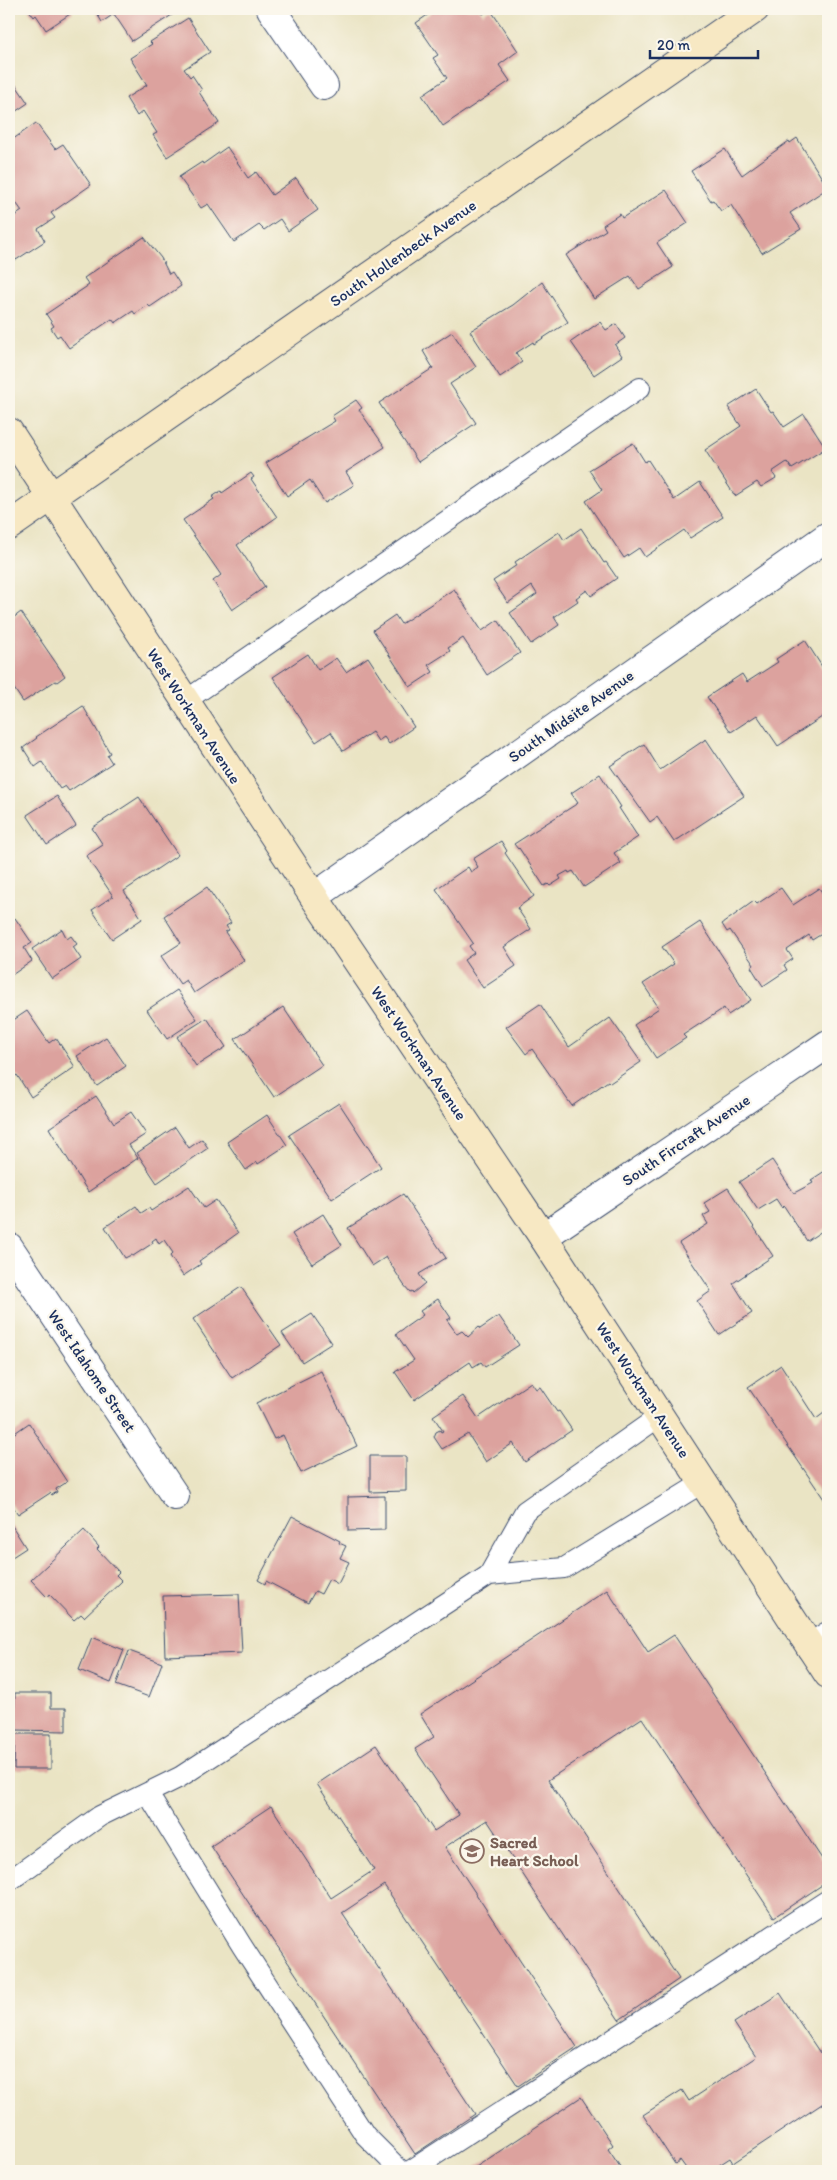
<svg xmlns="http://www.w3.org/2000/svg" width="837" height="2180" font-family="Itim,sans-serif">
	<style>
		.building { fill: #dca29e }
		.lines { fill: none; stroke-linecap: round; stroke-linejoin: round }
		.lane-casing { stroke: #3a4a6d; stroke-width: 22 }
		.street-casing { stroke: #3a4a6d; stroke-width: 30 }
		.secondary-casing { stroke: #3a4a6d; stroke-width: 30 }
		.lane { stroke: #fff; stroke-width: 20 }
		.street { stroke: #fff; stroke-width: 28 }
		.secondary { stroke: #f7e8c3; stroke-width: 28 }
		.labels { text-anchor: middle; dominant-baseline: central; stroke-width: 4.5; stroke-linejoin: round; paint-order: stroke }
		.street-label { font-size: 16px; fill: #1b2f5e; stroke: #fbf7ec }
		.education-label { font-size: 16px; font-weight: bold; fill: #785e54; stroke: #fbf7ec; text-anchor: start }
	</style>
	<rect width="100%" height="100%" fill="#fbf7ec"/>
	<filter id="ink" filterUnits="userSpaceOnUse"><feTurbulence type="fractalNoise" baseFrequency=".02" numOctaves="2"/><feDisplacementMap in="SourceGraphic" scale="10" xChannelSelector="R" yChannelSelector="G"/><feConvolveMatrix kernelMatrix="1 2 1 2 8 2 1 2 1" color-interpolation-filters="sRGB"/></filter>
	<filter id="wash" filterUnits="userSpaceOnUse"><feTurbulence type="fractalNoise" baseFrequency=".0096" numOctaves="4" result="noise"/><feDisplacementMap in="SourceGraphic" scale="20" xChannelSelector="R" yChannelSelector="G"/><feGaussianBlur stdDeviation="1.12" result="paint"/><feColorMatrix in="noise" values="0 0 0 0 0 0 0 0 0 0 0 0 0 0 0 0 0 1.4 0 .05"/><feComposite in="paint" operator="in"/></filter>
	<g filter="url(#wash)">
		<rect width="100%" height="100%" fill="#eae4c4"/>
		<g id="blocks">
			<path class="building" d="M28,9h42l3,3 -27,18 -10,-15 -2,2z
				M94,9h82l2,2 -46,30 -18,-27 -12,8z
				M436,9h43l4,5 7,-5 28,42 -19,14 11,16 -67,45 -21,-31 25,-17 -14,-20 5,-3 -22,-32z
				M188,18l22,34 -26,17 6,8 2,-2 10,15 -3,2 20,31 -52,34 -14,-22 4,-2 -14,-22 -6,5 -11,-18 21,-13 -17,-27 22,-14 -2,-2z
				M9,75l19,28 -19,13z
				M36,123l19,26 8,-5 28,41 -40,28 4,5 -17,11 7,12 -29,19 -7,-11v-29l13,-9 -13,-18v-3l4,-3 -4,-7v-38z
				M797,138l31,50 -38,25 11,16 -39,24 -31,-48 -10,6 -8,-11 -2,1 -20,-30 34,-22 17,26 47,-34 1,2z
				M227,147l21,31 8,-6 16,23 24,-17 22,32 -30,21 -8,-12 -16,11 -5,-5 -25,17 -26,-38 -7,4 -22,-31 23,-15 1,2z
				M666,190l22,33 -31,20 16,24 -34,22 -9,-13 -36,23 -28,-44 40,-25 -3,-5 17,-11 2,4z
				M144,237l17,21 8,16 3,-2 9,14 -31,21 -2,-2 -13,9 -2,-3 -18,12 -3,-4 -43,29 -9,-13 -3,2 -6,-9 3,-2 -8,-12 43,-29 -5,-7z
				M542,282l26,40 -34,22 -1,-2 -17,11 6,9 -22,15 -30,-46 43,-26z
				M600,322l6,8 10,-6 9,14 -10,7 7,11 -28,19 -23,-33z
				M452,332l24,35 -26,17 26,39 -58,39 -39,-59 54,-35 -10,-17z
				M756,389l15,23 2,-1 11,16 20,-13 22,34 -34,21 -5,-7 -15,10 4,6 -15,9 -4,-5 -22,14 -30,-46 36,-24 -13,-19z
				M356,400l6,8 -3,2 26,37 -39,25 8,13 -29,18 -15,-23 -23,16 -21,-33 69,-42 -3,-5z
				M633,443l12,19 3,-2 26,40 26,-18 23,35 -33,21 -6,-8 -39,27 -6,-9 -15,10 -38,-57 16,-11 -13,-20z
				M251,473l3,4 -3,2 26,38 -40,28 28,42 -33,23 -19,-29 8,-6 -38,-55 31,-21 -2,-2 9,-6 1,2z
				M581,528l23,35 2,-1 11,16 -26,18 -4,-6 -11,8 2,3 -24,16 5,8 -28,19 -21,-31 27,-19 -5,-8 -24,17 -15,-22 24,-16 -2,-3 44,-30 5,8z
				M454,589l28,42 16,-11 22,33 -33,22 -24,-37 -15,10 2,3 -22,14 5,7 -23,15 -37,-57 22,-15 6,9z
				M21,612l44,64 -8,6 -2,-1 -32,21 -14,-21v-60z
				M805,640l23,36v27l-4,3 4,7 -50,33 -21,-31 -26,17 -24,-35 35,-23 5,8 31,-20 -2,-3z
				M308,654l10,16 18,-12 10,14 22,-15 46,70 -25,17 -5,-7 -6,4 -6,-9 -29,19 -12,-19 -15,10 -43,-65z
				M83,706l27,47 -3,2 5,8 -43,28 -4,-5 -5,3 -18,-27 -7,5 -12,-19 14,-10 -1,-1z
				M706,739l38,57 -70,46 -17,-25 -7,5 -40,-56 34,-22 16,26z
				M600,774l21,33 -2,1 19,29 -24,16 7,10 -37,24 -11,-16 -4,2 -1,-2 -9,5 2,3 -11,7 -2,-2 -4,2 -25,-38 -1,1 -4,-5 64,-41 -7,-10z
				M57,796l19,30 -29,19 -20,-30z
				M139,797l39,58 -54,36 18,28 -30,20 -20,-29 21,-14 -27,-40 17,-11 -11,-17z
				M501,841l6,10 -2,2 29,43 -17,12 14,21 -27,18 12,19 -33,22 -19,-28 10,-7 -5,-7 4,-3 -37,-54 32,-22 3,5 7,-5 -5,-8z
				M207,887l24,36 -5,3 3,4 -4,2 19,28 -50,33 -8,-13 -6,4 -19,-28 20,-13 -17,-27z
				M781,888l12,17 26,-17 9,13v29l-16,10 -3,-5 -22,15 6,9 -9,6 3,5 -24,16 -12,-19 3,-2 -24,-35 -3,2 -5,-8 32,-23 3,3z
				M15,918l17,25 -8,5 8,13 -23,16v-55z
				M700,922l51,78 -23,15 -4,-7 -41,27 3,3 -30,20 -22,-33 25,-17 -16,-24 31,-20 -12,-17z
				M62,929l5,10 4,-3 6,8 -4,3 8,12 -29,20 -20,-30z
				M177,990l20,29 -30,20 -20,-29z
				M540,1004l29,43 41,-29 31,44 -31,21 -2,-2 -36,25 -40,-57 -6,5 -20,-27z
				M283,1007l39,58 -48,32 -39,-58z
				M27,1011l22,32 7,-5 19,29 -44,30 -14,-22 -5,3 -3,-5v-50z
				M207,1018l19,29 -30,19 -19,-29z
				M106,1037l20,29 -29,20 -20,-30z
				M96,1096l18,27 17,-11 15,22 -17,11 9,13 -50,34 -39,-64z
				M339,1103l42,64 -49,32 -43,-64z
				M267,1115l20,30 -29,19 -1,-2 -11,8 -19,-28z
				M175,1127l14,21 13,-9 6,9 -51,35 -20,-30z
				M772,1160l22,33 19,-10 -2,-3 17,-11v58l-21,14 -23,-35 -2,2 -6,-9 -18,11 -19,-28z
				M189,1186l15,22 12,-8 22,33 -39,28 2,3 -18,12 -13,-20 3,-3 -9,-13 -5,4 -3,-6 -4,3 1,2 -20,13 -2,-1 -6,3 -20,-31 31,-21 5,7 8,-5 2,3z
				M728,1188l45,68 -40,27 19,30 -33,22 -22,-34 14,-10 -32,-48 29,-19 -5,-8 7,-4 -6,-9z
				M403,1194l43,64 -27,16 6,9 -12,10 -1,-2 -2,1 -6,-7 -18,-28 -14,9 -24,-38z
				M323,1214l19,31 -30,19 -20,-30z
				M241,1287l40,58 -49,33 -39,-59z
				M438,1299l13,19 -4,2 10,14 5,-3 6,6 11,-10 1,2 19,-13 20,29 -34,22 -4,-5 -8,5 -3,-5 -56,38 -19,-28 19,-12 -18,-26 27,-19 -3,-4z
				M312,1314l20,29 -30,19 -20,-29z
				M781,1365l35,54 12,-9v95l-80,-118z
				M321,1371l36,75 -56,27 -18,-38 -9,4 -18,-36z
				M531,1382l5,7 4,-2 17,25 2,-1 13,19 -47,32 -12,-19 -27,19 -18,-28 -26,15 -8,-12 2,-5 4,-2 1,2 2,-1 -10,-15 30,-20 15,22z
				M29,1423l38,59 -11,7 1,3 -5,3 -2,-2 -32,21 -9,-13v-64z
				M370,1456h36v35l-36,1z
				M385,1496v34l-37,1v-34z
				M292,1516l48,25 -1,2 7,3 -6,12 9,4 -11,22 -9,-5 -8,15 -6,-3 -7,12 -42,-22 -1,3 -7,-4z
				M9,1521l17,27 -17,11z
				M84,1530l15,17 -2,2 22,23 -3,3 6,6 -38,36 -3,-3 -7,6 -25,-26 -2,3 -16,-17z
				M607,1590l41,62 26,-17 154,233v13l-54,36 -132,-199 -94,62 131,199 -60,41 -132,-200 -42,27 132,200 -59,39 -134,-201 -42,28 133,201 -60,40 -204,-308 60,-40 60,92 43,-28 -57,-86 59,-39 58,86 25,-16 -44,-66 19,-12 -14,-23z
				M239,1594l3,59 -77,3 -2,-60z
				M92,1637l32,13 -13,33 -32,-13z
				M129,1651l33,12 -13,34 -33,-12z
				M15,1693h36v15h15v23l-52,-1z
				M15,1734h36v35h-37z
				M780,1993l40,60 8,-5v52l-95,63 -3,-5 -20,13h-22l-8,-11 -5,4 -32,-49 39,-25 7,11 67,-44 -22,-34z
				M581,2097l32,48 -5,4 15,22h-153z"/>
		</g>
	</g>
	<g filter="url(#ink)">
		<use href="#blocks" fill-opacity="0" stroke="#3a4a6d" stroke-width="1"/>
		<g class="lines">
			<g class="lane-casing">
				<path id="lane" d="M185,701l455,-313
					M489,1575l75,-7 138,-85
					M148,1794l94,152 123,189 36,36
					M9,1881l91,-65 80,-39 309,-202 36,-64 135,-95
					M410,2171l418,-271"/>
			</g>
			<g class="street-casing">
				<path id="street" d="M271,9l53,77
					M314,897l514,-361
					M543,1237l285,-193
					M9,1247l166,249
					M811,1648l17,-12"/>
			</g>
			<g class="secondary-casing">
				<path id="secondary" d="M9,432l305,465 229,340 285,437
					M9,526l746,-517"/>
			</g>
			<use href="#lane" class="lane"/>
			<use href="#street" class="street"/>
			<use href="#secondary" class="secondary"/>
		</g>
	</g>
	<defs>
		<g id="school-ring" transform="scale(1.25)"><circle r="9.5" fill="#fbf7ec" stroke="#8d6e63" stroke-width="1.5"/><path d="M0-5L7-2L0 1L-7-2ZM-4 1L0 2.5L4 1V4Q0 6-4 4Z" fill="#8d6e63"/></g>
	</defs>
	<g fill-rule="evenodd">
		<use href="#school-ring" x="472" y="1851"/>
	</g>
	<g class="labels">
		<g class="street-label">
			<text transform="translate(403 253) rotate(-35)">South Hollenbeck Avenue</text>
			<text transform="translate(194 716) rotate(57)">West Workman Avenue</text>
			<text transform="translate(571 716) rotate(-35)">South Midsite Avenue</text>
			<text transform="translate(419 1053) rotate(56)">West Workman Avenue</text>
			<text transform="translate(686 1140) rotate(-34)">South Fircraft Avenue</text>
			<text transform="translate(92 1371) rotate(56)">West Idahome Street</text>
			<text transform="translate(643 1390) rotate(57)">West Workman Avenue</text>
		</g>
		<g class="education-label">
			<text x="490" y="1842">Sacred<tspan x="490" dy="18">Heart School</tspan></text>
		</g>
	</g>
	<rect width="837" height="2180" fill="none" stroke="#fbf7ec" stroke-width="30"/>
	<path d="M650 50v8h108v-8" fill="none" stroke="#1b2f5e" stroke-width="2.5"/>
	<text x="657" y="50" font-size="15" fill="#1b2f5e" stroke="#fbf7ec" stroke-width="4" paint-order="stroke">20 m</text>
</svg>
